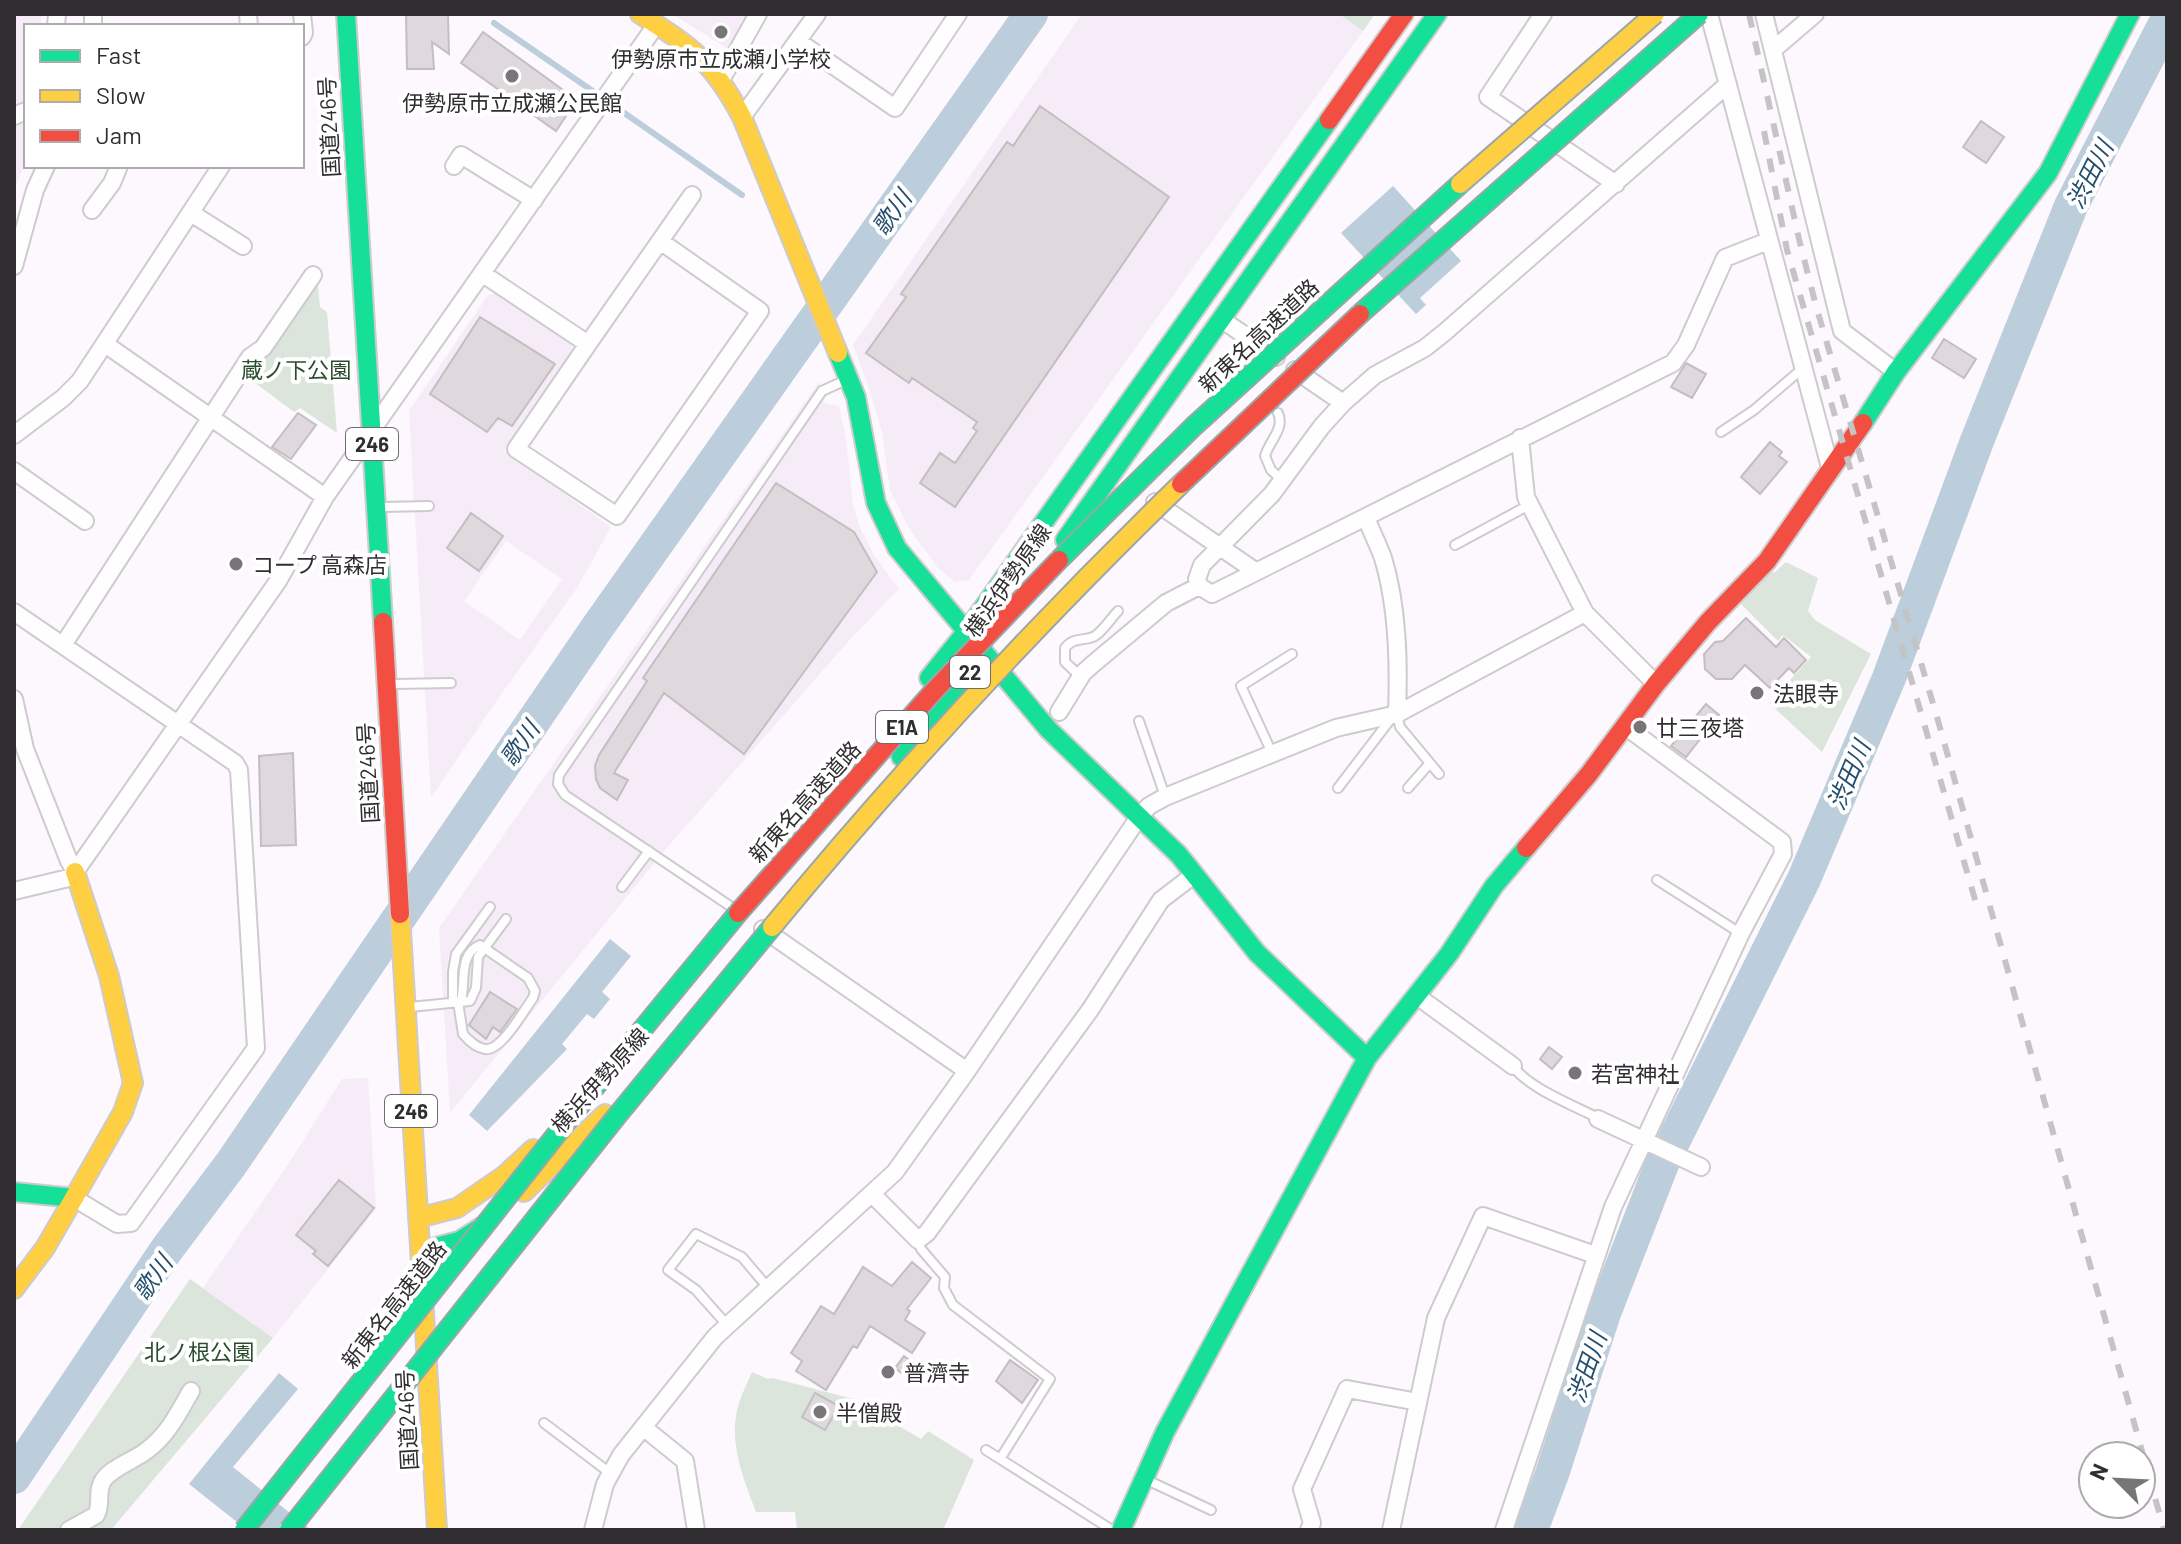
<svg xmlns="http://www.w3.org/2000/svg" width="2181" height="1544" font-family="Barlow,'Noto Sans JP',sans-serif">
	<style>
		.built { fill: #f6ecf8; fill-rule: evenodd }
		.green { fill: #dce5dc }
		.water { fill: #bccddc }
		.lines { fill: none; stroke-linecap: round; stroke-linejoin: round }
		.stream { stroke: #bccddc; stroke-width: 6 }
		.river { stroke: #bccddc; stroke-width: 34 }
		.building { fill: #dfd8dd; stroke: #c3bec2; stroke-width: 2 }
		.lane-casing { stroke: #cecbcf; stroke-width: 12 }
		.street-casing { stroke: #cecbcf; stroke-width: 20 }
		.fast-casing { stroke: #cecbcf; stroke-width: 22 }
		.slow-casing { stroke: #cecbcf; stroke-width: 22 }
		.jam-casing { stroke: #cecbcf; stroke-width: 22 }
		.lane { stroke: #fffeff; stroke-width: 8 }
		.street { stroke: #fffeff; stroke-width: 16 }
		.fast { stroke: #16e098; stroke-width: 18 }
		.slow { stroke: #ffcf43; stroke-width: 18 }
		.jam { stroke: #f24e42; stroke-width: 18 }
		.rail { stroke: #c5c4c5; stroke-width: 6; stroke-dasharray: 14 14; stroke-linecap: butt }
		.fast-bridge-casing { stroke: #99a7aa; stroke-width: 22; stroke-linecap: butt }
		.slow-bridge-casing { stroke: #99a7aa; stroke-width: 22; stroke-linecap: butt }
		.jam-bridge-casing { stroke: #99a7aa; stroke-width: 22; stroke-linecap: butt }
		.fast-bridge { stroke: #16e098; stroke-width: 18 }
		.slow-bridge { stroke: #ffcf43; stroke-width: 18 }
		.jam-bridge { stroke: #f24e42; stroke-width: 18 }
		.poi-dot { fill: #787579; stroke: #fff; stroke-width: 3 }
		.labels { text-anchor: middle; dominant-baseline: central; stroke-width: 8; stroke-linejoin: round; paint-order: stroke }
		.shield { fill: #fff; stroke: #6f6d70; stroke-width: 2 }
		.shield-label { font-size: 20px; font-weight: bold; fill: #312e32 }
		.poi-label { font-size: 22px; fill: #312e32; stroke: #fff; text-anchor: start }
		.street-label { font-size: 22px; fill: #312e32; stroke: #fff }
		.park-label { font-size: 22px; fill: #2a4e2c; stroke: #fff }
		.water-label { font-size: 24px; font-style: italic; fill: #244e6d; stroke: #fff }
	</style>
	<rect width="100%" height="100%" fill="#fcf8fd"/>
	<path class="built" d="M14,14h28l-2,12h-14v135l-12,30z
		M672,14h78l-20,36z
		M1082,14h257l24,17 -394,549 -14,2 -17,-14 -30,-41 -18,-37 -8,-58 -13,-44 -16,-43z
		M497,293l74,50 2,9 -69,99 107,76 -34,61 -84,118 -62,92 -22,-387 79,-116zM506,541l56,38 -42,61 -56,-39z
		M819,382l5,21 15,3 7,32 7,67 7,23 14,27 25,34 -44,45 -190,216 -215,263 -11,-185z
		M368,1078l8,131 -103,129 -70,-50 86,-125 53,-84z"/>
	<path class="green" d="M1339,14h36l-12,17z
		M317,276l3,31 7,5 10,121 -37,-25 -6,4 -48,-36z
		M1786,562l32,16 -10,33 7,9 56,34 -49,98 -53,-49 42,-46 -28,-22 -5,6 -37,-37 31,-33 2,2z
		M190,1279l83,59 -162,192h-93z
		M752,1372l16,7 5,-1 80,21 68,40 7,-8 46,29 -31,70h-146l-2,-18h-39c-12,-32 -28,-70 -18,-105 3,-12 9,-23 14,-35z"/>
	<path class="water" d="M1393,186l68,75 -41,37 6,7 -10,9 -75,-81z
		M610,939l21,17 -29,36 8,7 -16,20 -7,-5 -25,30 5,5 -80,82 -18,-16z
		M279,1373l19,16 -65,78 78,63h-64l-58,-46z"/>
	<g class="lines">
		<path class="stream" d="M494,23l103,71
			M610,103l132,92"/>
		<path class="river" d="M14,1477l153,-228 64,-85 366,-536 434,-614
			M1531,1530l21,-56 52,-161 58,-149 142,-285 85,-201 88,-237 94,-235 96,-186"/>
	</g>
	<path class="building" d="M406,14l42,1 1,39 -17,-12 2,27h-27z
		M483,32l87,63 -9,13 7,5 -12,18 -30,-21 -3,5 -28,-20 4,-5 -38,-27z
		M1040,106l129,91 -214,310 -35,-24 20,-30 15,10 22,-32 -4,-3 4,-6 -65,-44 -3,5 -43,-30 40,-56 -5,-3 106,-152 6,4z
		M1981,121l23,16 -18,26 -23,-16z
		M480,317l75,47 -43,62 -14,-8 -11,14 -57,-38z
		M1944,339l32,20 -12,19 -32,-20z
		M1686,363l20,11 -14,24 -21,-11z
		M298,413l18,12 -25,34 -19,-12z
		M1770,442l12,10 -3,4 8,6 -27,32 -19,-17z
		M776,483l78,49 23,40 -133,182 -80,-61 -50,80 14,7 -11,20 -17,-12 -4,-9 -1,-13 4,-11 48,-74 -4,-3z
		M471,513l32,23 -24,35 -32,-23z
		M1746,618l30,29 8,-9 22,22 -12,13 -5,-5 -19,20 -25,-23 -13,14h-16l-11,-10 -1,-15 11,-12 8,-1z
		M1706,704l13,11 -33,42 -15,-11z
		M293,753l3,92 -35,1 -2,-90z
		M490,992l27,17 -17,23 -7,-5 -7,12 -17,-14z
		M1549,1047l13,10 -10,12 -12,-10z
		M339,1180l35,28 -46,58 -15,-12 3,-3 -20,-16z
		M912,1262l19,16 -24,31 3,2 -5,9 20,13 -13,20 -42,-27 -13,22 -4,-2 -27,44 -30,-19 6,-10 -11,-8 30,-47 13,8 29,-47 29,19z
		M904,1356l13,10 -9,12 -13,-10z
		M1010,1360l28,20 -16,23 -26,-22z
		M815,1393l24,13 -14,24 -23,-13z"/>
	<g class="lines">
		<g class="lane-casing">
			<path id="lane" d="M1278,413c7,16 -9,28 -13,43l6,14 11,10
				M1721,432l33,-22 49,-42
				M382,507l47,-1
				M1455,545l74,-40
				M1080,676l-15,-14v-14c9,-12 19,-6 30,-12 9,-6 16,-18 23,-25
				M394,684l57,-1
				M1397,714l3,13 39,47
				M1139,721l26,75
				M1272,753l-31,-67 51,-32
				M1338,788l55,-72
				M1408,788l22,-25
				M1657,880l83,53
				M622,887l27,-36
				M733,908l-168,-113 -7,-11 1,-9 263,-384 26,-12
				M453,1002v-30l3,-18 34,-47
				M458,1002l5,32c5,6 14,14 22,15 16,3 39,-39 48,-51l2,-7 -7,-13 -48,-33c-22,9 -14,37 -19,56
				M410,1007l60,-6 6,-13 2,-31 28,-38
				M1513,1066c15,22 60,39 85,52
				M918,1240l3,9 24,28 -1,11 9,17 97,74 -50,80
				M728,1326l-32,-36 -28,-20 28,-36 46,23 27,32
				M544,1423l66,50
				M986,1450l126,80
				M1147,1480l64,30"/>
		</g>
		<g class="street-casing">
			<path id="street" d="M93,14v12
				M248,14l1,12
				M1543,14l-55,83 128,87
				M1709,14l122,457
				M1764,14l78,317 54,41
				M56,26l1,-12
				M302,37l2,-4 -2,-19
				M799,42l96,66 63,-94
				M1773,50l42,-36
				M721,80l37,-66
				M14,116l12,-5
				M742,117l75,-103
				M454,166l7,-11 73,45
				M92,210l20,-27 7,-17
				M191,213l52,33
				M660,241l32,-46
				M14,266l21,-76 11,-24
				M483,274l105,70 72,-103 100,70 -143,205 -101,-67 72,-105
				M1221,319l55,38
				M105,344l220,153
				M1295,370l48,33
				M14,435l49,-37 17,-17 141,-215
				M1520,438l6,59 59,116 71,71
				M14,471l71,50
				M1155,502l100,69
				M1366,517c5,14 12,27 17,41 15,49 16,105 14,156
				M1199,586l-2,-7 5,-14 70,-71 50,-68 21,-23 32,-28 50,-27 20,-16 283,-248
				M14,612l221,151 4,7 17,278 -125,175 -14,1 -43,-26
				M63,645l187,-288 13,-9 50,-73
				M14,699l11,50 44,112 6,11 203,-291 47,-84 331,-472
				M1059,712l24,-39 10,-9 73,-61 33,-17 13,8 461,-231 13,-18 39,-87 43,-17
				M14,891l63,-15
				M763,929l204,142
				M1417,996l96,70
				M1598,1119l103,48
				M873,1195l45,45 9,-7 163,-223 71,-110 34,-26
				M643,1427l42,34 11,69
				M69,1530l27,-15c7,-12 -1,-24 8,-36 9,-12 29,-18 42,-28 21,-15 32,-37 45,-60
				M593,1530l12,-46 16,-29 94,-118 180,-165 72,-101 172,-254 10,-11 16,-9 171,-69 61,-14 188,-101
				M1309,1530l3,-7 -10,-34 45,-100 71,13
				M1391,1530l45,-212 47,-102 112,39
				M1504,1530l109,-323 128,-274 42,-79 -1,-12 -157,-116"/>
		</g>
		<g class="fast-casing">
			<path id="fast" d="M346,14l37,608
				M838,353l18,44 20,106 21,45 151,181 131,126 78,98 110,105
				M1863,423l33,-51 152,-199 82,-159
				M1065,540l372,-526
				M929,678l37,-46 363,-512
				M901,757l73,-91
				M14,1192l60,6
				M421,1251l38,-10 22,-14
				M1121,1530l44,-98 202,-374 82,-104 45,-68 32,-38"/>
		</g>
		<g class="slow-casing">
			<path id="slow" d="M640,14c52,33 73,48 102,103l96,236
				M400,914l37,616
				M524,1192l81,-78
				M418,1218l39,-10 48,-33 28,-26
				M14,1289l31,-41 29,-50 49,-86 10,-29 -24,-107 -34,-104"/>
		</g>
		<g class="jam-casing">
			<path id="jam" d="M1329,120l75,-106
				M383,622l17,292
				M1526,848l63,-74 67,-90 52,-62 59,-61 96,-138"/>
		</g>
		<use href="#lane" class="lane"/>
		<use href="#street" class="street"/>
		<use href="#fast" class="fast"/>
		<use href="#slow" class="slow"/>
		<use href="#jam" class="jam"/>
		<path class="rail" d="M1749,14l50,225 17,67 123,418 225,806
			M1764,131l23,119 191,660"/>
		<g class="fast-bridge-casing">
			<path id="fast-bridge" d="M1360,314l339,-300
				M1059,560l134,-133 267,-243
				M244,1530l323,-409 171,-208
				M289,1530l327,-413 156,-190"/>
		</g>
		<g class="slow-bridge-casing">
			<path id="slow-bridge" d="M1460,184l195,-170
				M772,927c128,-155 265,-303 409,-443"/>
		</g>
		<g class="jam-bridge-casing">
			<path id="jam-bridge" d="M1181,484l179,-170
				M738,913l195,-221 126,-132"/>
		</g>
		<use href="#fast-bridge" class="fast-bridge"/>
		<use href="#slow-bridge" class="slow-bridge"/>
		<use href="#jam-bridge" class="jam-bridge"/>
	</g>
	<g class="poi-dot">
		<circle cx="721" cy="32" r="8"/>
		<circle cx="512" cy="76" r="8"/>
		<circle cx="236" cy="564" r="8"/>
		<circle cx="1757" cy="693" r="8"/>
		<circle cx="1640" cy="727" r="8"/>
		<circle cx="1575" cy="1073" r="8"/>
		<circle cx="888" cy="1372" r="8"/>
		<circle cx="820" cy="1412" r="8"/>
	</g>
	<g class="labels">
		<g class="shield">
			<rect x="346" y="428" width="52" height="32" rx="6"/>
			<rect x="950" y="656" width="40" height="32" rx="6"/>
			<rect x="876" y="711" width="52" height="32" rx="6"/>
			<rect x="385" y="1095" width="52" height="32" rx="6"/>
		</g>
		<g class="shield-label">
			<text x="372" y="444">246</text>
			<text x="970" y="672">22</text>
			<text x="902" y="727">E1A</text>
			<text x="411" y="1111">246</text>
		</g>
		<g class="poi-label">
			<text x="721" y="58" text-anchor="middle">伊勢原市立成瀬小学校</text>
			<text x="512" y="102" text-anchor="middle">伊勢原市立成瀬公民館</text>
			<text x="252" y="564">コープ 高森店</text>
			<text x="1773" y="693">法眼寺</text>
			<text x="1656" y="727">廿三夜塔</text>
			<text x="1591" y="1073">若宮神社</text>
			<text x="904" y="1372">普濟寺</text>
			<text x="836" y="1412">半僧殿</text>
		</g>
		<g class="street-label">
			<text transform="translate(328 127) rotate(-93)">国道246号</text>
			<text transform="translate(1258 335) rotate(-43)">新東名高速道路</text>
			<text transform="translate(1007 580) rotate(-55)">横浜伊勢原線</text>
			<text transform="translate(367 773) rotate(-93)">国道246号</text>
			<text transform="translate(804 801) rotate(-48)">新東名高速道路</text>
			<text transform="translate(599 1080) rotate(-48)">横浜伊勢原線</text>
			<text transform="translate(393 1304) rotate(-52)">新東名高速道路</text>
			<text transform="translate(406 1420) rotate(-93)">国道246号</text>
		</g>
		<g class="park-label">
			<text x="296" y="369">蔵ノ下公園</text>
			<text x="199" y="1351">北ノ根公園</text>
		</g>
		<g class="water-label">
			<text transform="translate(2089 174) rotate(-63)">渋田川</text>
			<text transform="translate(891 212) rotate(-55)">歌川</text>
			<text transform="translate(519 743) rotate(-55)">歌川</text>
			<text transform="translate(1848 775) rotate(-67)">渋田川</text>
			<text transform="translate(152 1277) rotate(-55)">歌川</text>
			<text transform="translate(1586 1367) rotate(-71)">渋田川</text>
		</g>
	</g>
	<rect width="2181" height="1544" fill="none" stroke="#312e32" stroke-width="32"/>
	<rect x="24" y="24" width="280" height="144" fill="#ffffff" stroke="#adabad" stroke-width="2"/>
	<rect x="40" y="50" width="40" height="12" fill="#16e098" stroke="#adabad" stroke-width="2"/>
	<text x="96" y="64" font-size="24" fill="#312e32">Fast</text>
	<rect x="40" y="90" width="40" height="12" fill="#ffcf43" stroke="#adabad" stroke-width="2"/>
	<text x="96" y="104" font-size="24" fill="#312e32">Slow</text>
	<rect x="40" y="130" width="40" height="12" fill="#f24e42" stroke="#adabad" stroke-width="2"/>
	<text x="96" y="144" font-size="24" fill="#312e32">Jam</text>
	<g transform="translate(2117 1480) rotate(294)"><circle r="38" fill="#ffffff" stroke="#adabad" stroke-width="2"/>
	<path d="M0-6L14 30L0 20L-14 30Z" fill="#787579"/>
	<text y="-12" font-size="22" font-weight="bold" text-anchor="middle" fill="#312e32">N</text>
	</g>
</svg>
